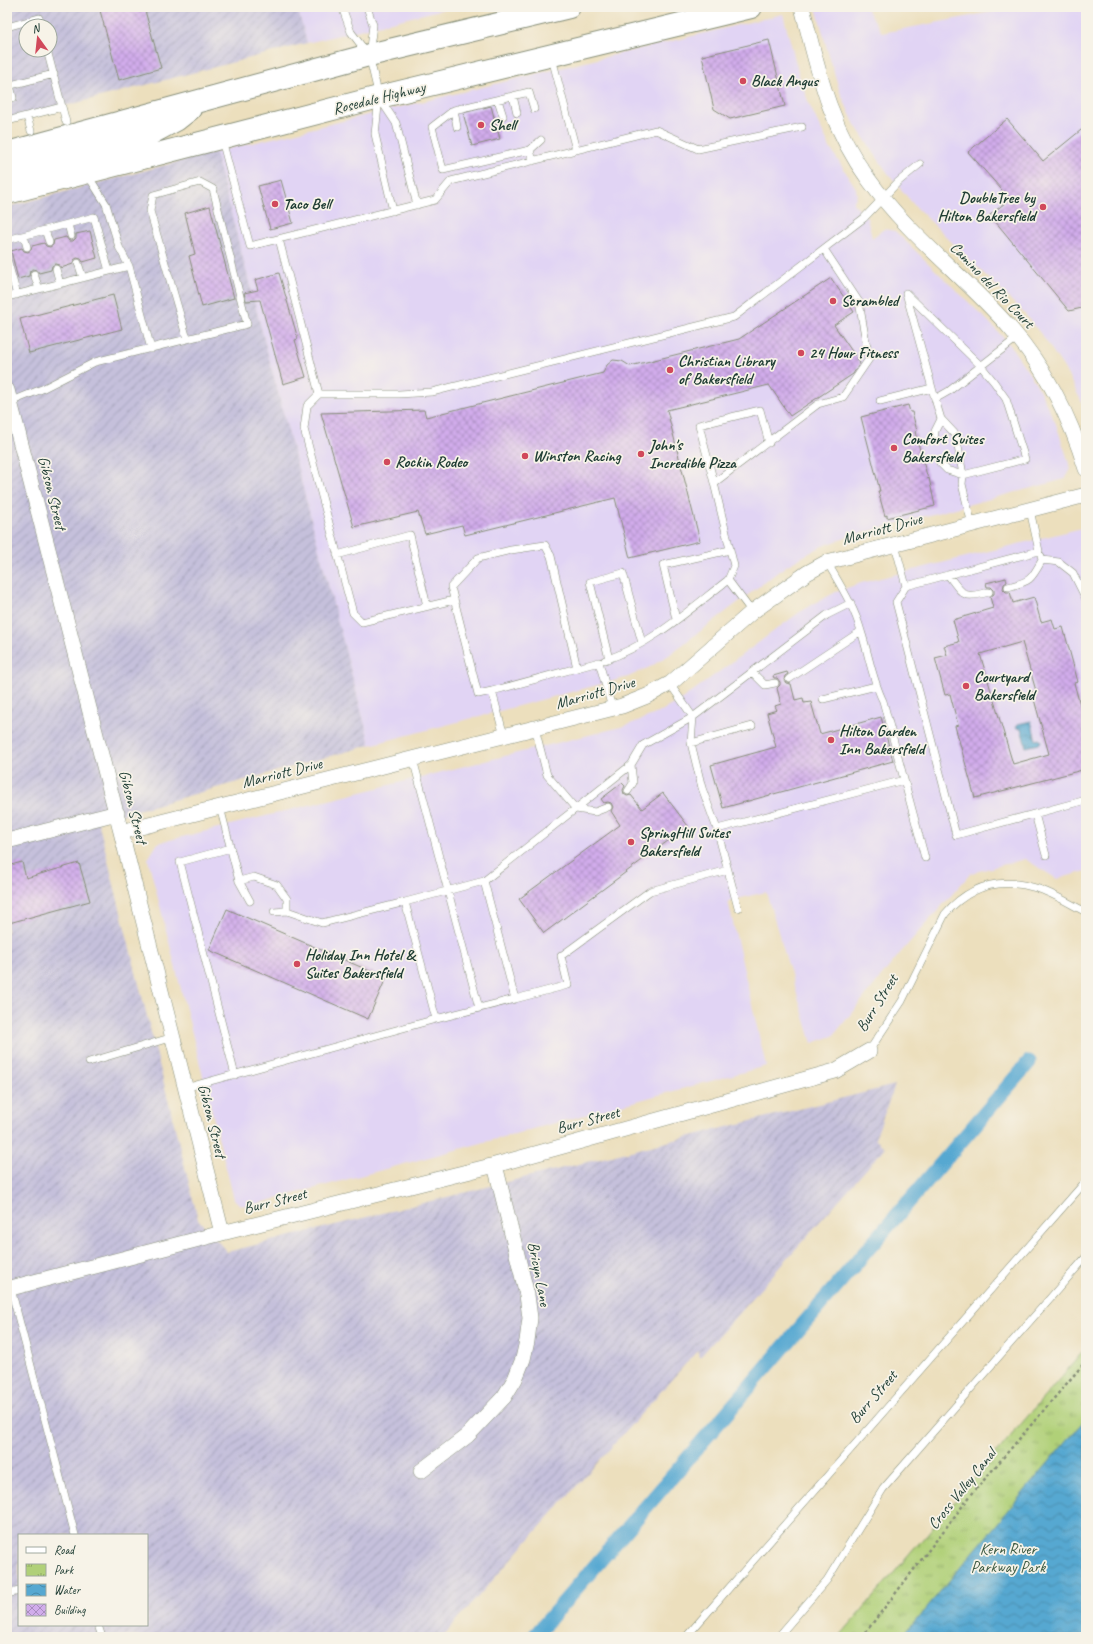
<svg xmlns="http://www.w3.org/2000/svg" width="1093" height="1644" font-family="Caveat,sans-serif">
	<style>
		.built { fill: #e1d4f4 }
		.industrial { fill: url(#industrial-furrows); fill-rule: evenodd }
		.park { fill: url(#park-tufts); stroke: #688656 }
		.water { fill: url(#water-waves); stroke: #3a7282 }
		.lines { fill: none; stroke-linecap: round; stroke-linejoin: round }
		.canal { stroke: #56a8d1; stroke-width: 15 }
		.building { fill: url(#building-cross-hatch); fill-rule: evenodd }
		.service-casing { stroke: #868e78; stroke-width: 8 }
		.minor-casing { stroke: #868e78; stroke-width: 16 }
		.primary-casing { stroke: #868e78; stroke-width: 24 }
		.path { stroke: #868e78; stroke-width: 2.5; stroke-dasharray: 3 3; stroke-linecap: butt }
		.service { stroke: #fff; stroke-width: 7 }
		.minor { stroke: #fff; stroke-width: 15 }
		.primary { stroke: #fff; stroke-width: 22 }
		.poi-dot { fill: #d1495b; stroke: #f7f3e8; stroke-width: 1.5 }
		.labels { text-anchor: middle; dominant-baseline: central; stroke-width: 3.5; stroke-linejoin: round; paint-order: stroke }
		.poi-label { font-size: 16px; font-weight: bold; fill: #1f3d34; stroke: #f7f3e8; text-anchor: start }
		.street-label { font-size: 16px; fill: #1f3d34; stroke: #f7f3e8 }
		.park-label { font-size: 16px; fill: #3c5a42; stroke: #f7f3e8 }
	</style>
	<defs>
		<pattern id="industrial-furrows" width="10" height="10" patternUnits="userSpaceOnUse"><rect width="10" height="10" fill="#c5c0db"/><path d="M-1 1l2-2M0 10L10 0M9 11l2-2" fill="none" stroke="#9f9db2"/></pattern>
		<pattern id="park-tufts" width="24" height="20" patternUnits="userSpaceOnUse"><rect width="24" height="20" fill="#b0d078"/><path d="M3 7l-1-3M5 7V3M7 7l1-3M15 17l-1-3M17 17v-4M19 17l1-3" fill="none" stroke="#8faa63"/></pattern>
		<pattern id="water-waves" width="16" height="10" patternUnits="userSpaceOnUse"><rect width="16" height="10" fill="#56a8d1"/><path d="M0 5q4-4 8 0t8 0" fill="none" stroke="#478aaa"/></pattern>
		<pattern id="building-cross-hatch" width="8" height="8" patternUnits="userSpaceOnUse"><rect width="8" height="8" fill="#d1aceb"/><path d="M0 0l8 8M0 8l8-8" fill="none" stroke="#a98dbf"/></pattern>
	</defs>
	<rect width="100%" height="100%" fill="#f7f3e8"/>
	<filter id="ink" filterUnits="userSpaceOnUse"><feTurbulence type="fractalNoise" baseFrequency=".025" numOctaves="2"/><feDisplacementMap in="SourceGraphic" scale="8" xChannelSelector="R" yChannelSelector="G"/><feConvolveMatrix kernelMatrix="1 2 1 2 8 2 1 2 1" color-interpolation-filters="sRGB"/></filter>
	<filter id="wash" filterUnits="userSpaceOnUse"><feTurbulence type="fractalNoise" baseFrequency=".012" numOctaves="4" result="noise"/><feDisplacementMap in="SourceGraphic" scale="16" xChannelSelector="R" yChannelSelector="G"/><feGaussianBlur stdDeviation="0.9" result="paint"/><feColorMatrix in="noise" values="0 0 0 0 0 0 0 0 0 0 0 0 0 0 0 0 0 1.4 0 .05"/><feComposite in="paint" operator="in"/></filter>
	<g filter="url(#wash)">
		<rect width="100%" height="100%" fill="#ecdfbd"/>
		<path class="built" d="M297,7h155l-145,36z
			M816,7h50l16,26 136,-26h68v403l-22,-42 -20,-30 -19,-24 -111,-109 -27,-33 -32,-47 -15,-33 -11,-36z
			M783,14l16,61 10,29 21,44 26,40 1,7 -4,8 14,15 5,20 12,-9 11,2 93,90 22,24 27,40 19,39 15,45 -6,10 -211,56 -32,11 -36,20 -117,89 -19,12 -22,10 -258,68 -155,-593z
			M1086,527v344l-29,8 -32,-20 -54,14 -70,79 -68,84 -21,7 -46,-151 -38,9 38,165 -517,140 -9,-1 -6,-6 -86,-340 10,-16 467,-117 33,-13 24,-14 122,-90 32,-17 25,-9z"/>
		<path class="industrial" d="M7,7h290l10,36 -300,78zM26,26h24v24h-24z
			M215,152l155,593 -272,76 100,398 29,33 668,-167 -20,54 10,9 -185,209 -2,-7 -256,287h-435v-1430zM19,1535h128v90h-128z"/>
		<path class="park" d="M1086,1348v289h-247z"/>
		<path class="water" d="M1031,721l5,19 3,-1 2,2 -2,3 -13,3 -5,-19 -3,1 -2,-2 2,-3z
			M1086,1418v219h-184z"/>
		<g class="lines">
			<path class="canal" d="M534,1637l495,-575"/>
		</g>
		<g id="blocks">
			<path class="building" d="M99,7h45l17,61 -42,12z
				M769,40l16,66 -55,13 -16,-10 -12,-53z
				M491,106l9,33 -28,7 -9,-33z
				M1007,119l36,42 43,-35v181l-17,4 -79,-96 20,-16 -42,-47z
				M281,180l12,43 -23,6 -12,-43z
				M210,206l24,92 -32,9 -13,-51 6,-2 -10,-41z
				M90,231l7,27 -14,4 -2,-3 -4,-1 -3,2 -1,4 -12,4 -2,-3 -4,-1 -3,2 -1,4 -12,3 -2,-3 -4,-1 -3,2 -1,5 -11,3 -7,-28 11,-3 2,3 4,1 3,-2 1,-4 12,-3 2,3 4,1 3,-2 1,-5 12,-3 3,4h4l3,-3v-4z
				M279,273l19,66 -3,1 11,37 -23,7 -23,-84 -14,1 -2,-8 14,-3 -3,-10z
				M831,278l23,34 -20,13 26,38 -7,11 -63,42 -21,-31 -102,25 33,131 -70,17 -15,-60 -150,37 -3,-10 -37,9 -7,-22 -64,15 -33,-114 103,-3 2,7 177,-44 4,-8 6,-5 9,1 8,5 109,-27z
				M113,295l9,34 -93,24 -9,-34z
				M908,405l2,7h2l5,19 -2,1 13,47 1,-1 6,28 -48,12v-3l-2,1 -7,-25h2l-19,-74z
				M1006,578l1,4 -3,2 -1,5 3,3h4l3,11 21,-6 7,25 11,-3 3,10 8,-2 15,55 -4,1 8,29 4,-1v58l-111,29 -20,-72 3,-1 -8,-31 -5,1 -10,-37 12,-3 -3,-9 15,-4 -6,-22 40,-12 -3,-11 4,-3v-4l-3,-3h-4l-1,-4zM1022,642l14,49 -4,1 17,62 -36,10 -33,-110z
				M787,672l1,2 -3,2 -1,4 2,3 5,1 4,16 8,-2 1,5 7,-1 9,32 61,-17 12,44 -170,47 -12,-43 65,-18 -9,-34 10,-3 -2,-4 6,-2 -4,-16 3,-3v-3l-3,-4h-3l-1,-2z
				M622,783l3,3 -2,4 1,4 3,2 4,-1 11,14 21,-16 25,33 -144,107 -25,-34 101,-74 -9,-14 2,-4 -2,-4 -3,-1 -4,1 -3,-4z
				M22,862l4,16 53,-15 11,38 -81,22 -2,-9v-48z
				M227,909l159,69 -18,41 -159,-69z"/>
		</g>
	</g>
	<g filter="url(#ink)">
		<use href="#blocks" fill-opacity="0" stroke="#868e78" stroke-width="1"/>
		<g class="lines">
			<g class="service-casing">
				<path id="service" d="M342,7l9,25 16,21
					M367,7l6,18 -4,30 10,42 -4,37 18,77
					M7,27l32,-9 2,8
					M47,50l19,72
					M552,58l24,92
					M10,85l3,13
					M7,86l47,-12
					M513,96l4,17
					M380,99l16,24 21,82
					M498,100l5,16
					M454,110l3,17
					M27,116l4,15
					M7,121l55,-14
					M222,140l28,106 185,-46 16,-19 205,-51 42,19 104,-22
					M530,150l11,-10
					M533,161l-3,-11 -87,20 -11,-43 22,-17 75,-18 5,17
					M87,174l19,30 13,43 10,19 22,83
					M68,224l3,12
					M45,230l4,12
					M24,236l3,11
					M279,239l40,155h80l33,-2 302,-75 130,-99 34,-36 22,-18
					M7,240l87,-23 15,54
					M7,259l10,36
					M78,263l5,15
					M56,269l4,15
					M34,274l5,15
					M7,297l122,-31
					M319,394l-12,12 -3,23 49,184 9,9 92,-22
					M935,399l-29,-106 75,73 13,16 12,17 19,60 -62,16 -16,-5 -7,-7
					M880,401l52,-13
					M10,402l32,-13 53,-27 152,-38 -34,-135 -13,-7 -47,13 -3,16 37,128
					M934,440l1,-9 6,-12
					M714,483l-15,-58 61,-15 9,33
					M972,525l-10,-41 1,-9 -7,-40 -15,-16 -6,-20 14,-8 69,-54
					M895,545l11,41 133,-35 -9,-41
					M337,555l73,-20 17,71
					M1042,560l17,2 14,11 13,26
					M827,562c13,23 27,44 34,69 8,24 11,48 22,70l42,157
					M948,575c16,21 15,24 41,17
					M906,586l-10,16 60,233 130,-35
					M1008,587c23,-6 23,-7 34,-27l-1,-4
					M752,612l-24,-32 6,-14 -20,-83 104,-79 25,-7 26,-38 -10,-57 -35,-53
					M676,619l-13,-54 67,-15
					M609,659l-19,-77 33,-9 19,70
					M605,660c46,-15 85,-51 123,-80
					M752,672l13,13 10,-2
					M789,679l72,-48
					M670,684l23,33 134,-102 24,-12
					M492,691l107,-29 13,46
					M823,699l53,-13
					M693,717l-2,26 11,45 15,41 21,79
					M535,728l12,47 29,34 19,3 13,-5
					M504,736l-12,-45 -14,3 -27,-107 27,-29 33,-8 34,-5 6,11 26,112
					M691,743l61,-17
					M413,759l66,249
					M628,791l5,-8 -2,-18
					M1035,814l11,41
					M717,829l187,-49
					M231,848l-51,14 55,213
					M239,881l11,20
					M484,881l147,-116 12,-20 50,-28
					M405,902l79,-21 31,118 53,-14 -7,-29 89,-65 78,-21
					M274,912l13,-1
					M436,1019l79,-20
					M869,1051l33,-50 43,-87c25,-29 55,-37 91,-26 17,5 34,16 50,24
					M89,1062l84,-25
					M185,1088l251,-69 -31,-117 -83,21 -35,-12v-12l-10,-14 -23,-8 -15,4 -19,-74
					M11,1289l64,246
					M7,1594l12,-3
					M98,1625l4,12
					M686,1637l400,-456
					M778,1637l49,-57 56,-91 203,-232"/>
			</g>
			<g class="minor-casing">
				<path id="minor" d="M802,7c16,63 27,119 67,173 40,56 97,97 142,149 36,41 59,88 75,140
					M7,390l114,442 101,401
					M121,832l501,-126 25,-10 24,-13 81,-71 55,-39 20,-11 259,-67
					M7,841l110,-28
					M7,1289l215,-56 273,-68 340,-94 34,-20
					M421,1471l46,-35 37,-39 11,-18 8,-20 4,-18 3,-23 -3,-23 -32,-130"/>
			</g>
			<g class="primary-casing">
				<path id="primary" d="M7,153l362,-98 200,-48
					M7,173l139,-37 30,-16 14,-11
					M7,193l372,-96 372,-90"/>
			</g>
			<path class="path" d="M862,1637l109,-142 115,-134"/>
			<use href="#service" class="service"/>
			<use href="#minor" class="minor"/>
			<use href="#primary" class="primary"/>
		</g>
	</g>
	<g class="poi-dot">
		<circle cx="743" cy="81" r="4"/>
		<circle cx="481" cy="125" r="4"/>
		<circle cx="275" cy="204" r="4"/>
		<circle cx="1043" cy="207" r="4"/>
		<circle cx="833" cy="301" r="4"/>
		<circle cx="801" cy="353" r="4"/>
		<circle cx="670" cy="370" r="4"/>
		<circle cx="894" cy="448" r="4"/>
		<circle cx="641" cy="454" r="4"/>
		<circle cx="525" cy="456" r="4"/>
		<circle cx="387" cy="462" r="4"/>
		<circle cx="966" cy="686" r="4"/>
		<circle cx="831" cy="740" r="4"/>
		<circle cx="631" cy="842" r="4"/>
		<circle cx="297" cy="964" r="4"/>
	</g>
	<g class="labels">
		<g class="poi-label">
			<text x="751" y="81">Black Angus</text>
			<text x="489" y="125">Shell</text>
			<text x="1035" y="198" text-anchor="end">DoubleTree by<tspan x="1035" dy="18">Hilton Bakersfield</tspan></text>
			<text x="283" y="204">Taco Bell</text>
			<text x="841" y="301">Scrambled</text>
			<text x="809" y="353">24 Hour Fitness</text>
			<text x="678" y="361">Christian Library<tspan x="678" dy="18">of Bakersfield</tspan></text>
			<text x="902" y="439">Comfort Suites<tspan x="902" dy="18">Bakersfield</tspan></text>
			<text x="649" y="445">John's<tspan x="649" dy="18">Incredible Pizza</tspan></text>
			<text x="533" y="456">Winston Racing</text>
			<text x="395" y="462">Rockin Rodeo</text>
			<text x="974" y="677">Courtyard<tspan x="974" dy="18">Bakersfield</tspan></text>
			<text x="839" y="731">Hilton Garden<tspan x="839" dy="18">Inn Bakersfield</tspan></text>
			<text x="639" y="833">SpringHill Suites<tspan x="639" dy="18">Bakersfield</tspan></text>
			<text x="305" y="955">Holiday Inn Hotel &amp;<tspan x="305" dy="18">Suites Bakersfield</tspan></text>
		</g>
		<g class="street-label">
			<text transform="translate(379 98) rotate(-14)">Rosedale Highway</text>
			<text transform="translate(992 285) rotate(46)">Camino del Rio Court</text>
			<text transform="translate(52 493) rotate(76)">Gibson Street</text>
			<text transform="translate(882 529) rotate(-15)">Marriott Drive</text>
			<text transform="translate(595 693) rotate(-16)">Marriott Drive</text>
			<text transform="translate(282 773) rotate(-14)">Marriott Drive</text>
			<text transform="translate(133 807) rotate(76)">Gibson Street</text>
			<text transform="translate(877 1003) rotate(-58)">Burr Street</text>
			<text transform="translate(588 1120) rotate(-15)">Burr Street</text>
			<text transform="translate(212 1121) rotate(76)">Gibson Street</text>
			<text transform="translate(275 1201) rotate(-14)">Burr Street</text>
			<text transform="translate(539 1274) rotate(79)">Bricyn Lane</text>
			<text transform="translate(873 1397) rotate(-49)">Burr Street</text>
			<text transform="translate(962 1489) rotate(-51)">Cross Valley Canal</text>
		</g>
		<g class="park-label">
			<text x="1008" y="1549">Kern River<tspan x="1008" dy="18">Parkway Park</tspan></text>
		</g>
	</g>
	<rect width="1093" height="1644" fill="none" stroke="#f7f3e8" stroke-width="24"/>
	<rect x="18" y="1534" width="130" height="92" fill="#f7f3e8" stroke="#a1aaa0"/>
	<rect x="26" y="1547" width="20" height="6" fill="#ffffff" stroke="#a1aaa0"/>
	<text x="54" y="1554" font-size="12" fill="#1f3d34">Road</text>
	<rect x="26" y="1564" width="20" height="12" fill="url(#park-tufts)" stroke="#a1aaa0"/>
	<text x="54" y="1574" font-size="12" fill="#1f3d34">Park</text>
	<rect x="26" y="1584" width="20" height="12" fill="url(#water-waves)" stroke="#a1aaa0"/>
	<text x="54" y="1594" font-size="12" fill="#1f3d34">Water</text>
	<rect x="26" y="1604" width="20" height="12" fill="url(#building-cross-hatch)" stroke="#a1aaa0"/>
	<text x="54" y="1614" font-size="12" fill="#1f3d34">Building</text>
	<g transform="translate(38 38) rotate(345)"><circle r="19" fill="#f7f3e8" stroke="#a1aaa0"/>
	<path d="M0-3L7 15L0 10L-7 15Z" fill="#d1495b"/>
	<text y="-6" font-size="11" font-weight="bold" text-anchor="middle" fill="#1f3d34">N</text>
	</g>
</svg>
